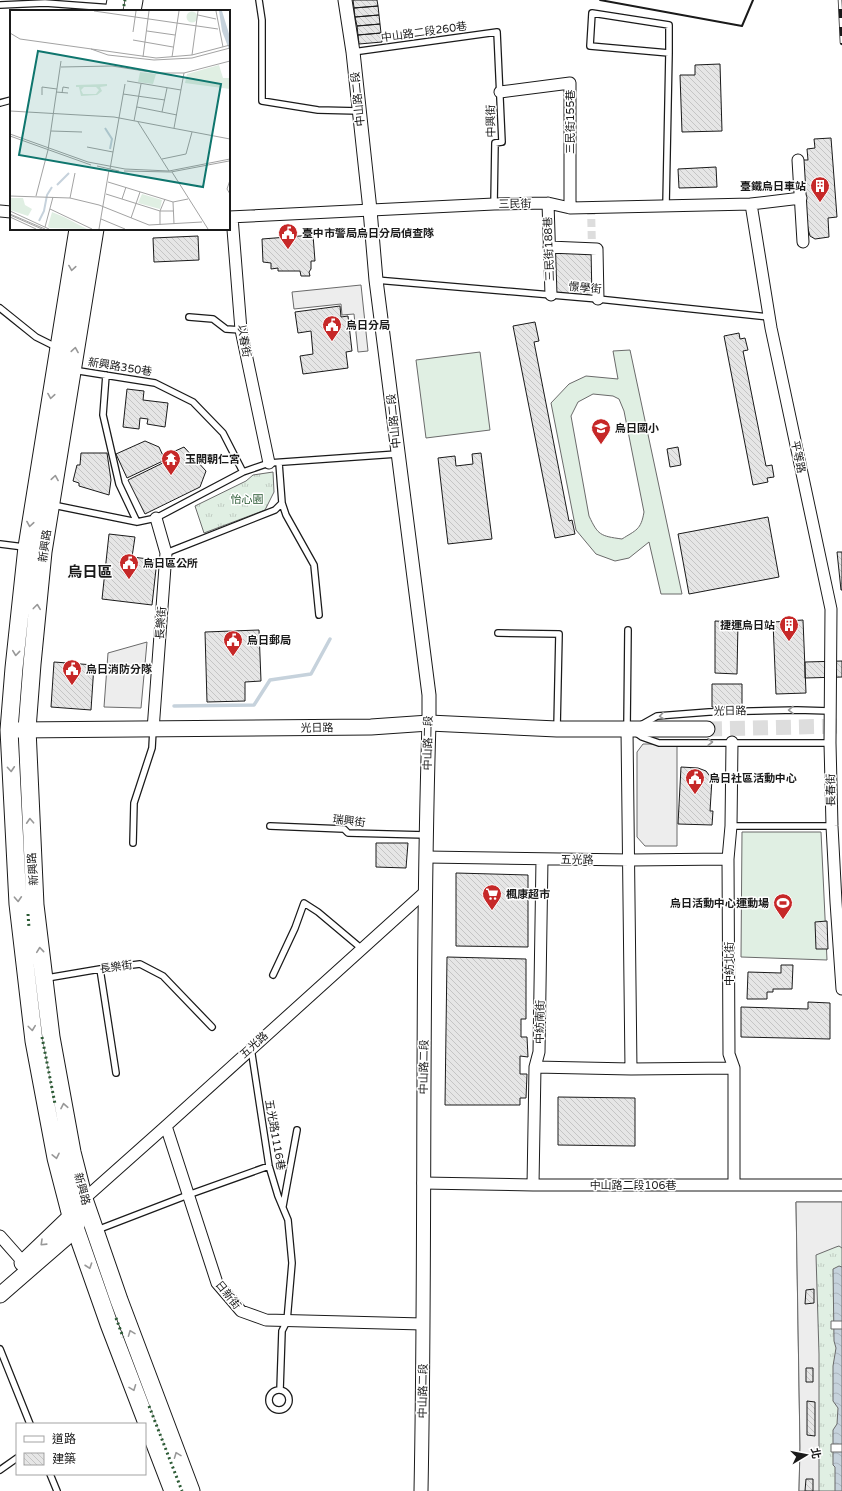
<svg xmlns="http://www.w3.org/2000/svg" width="842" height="1491" font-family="'Varela Round','Noto Sans TC',sans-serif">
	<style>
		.grass { fill: url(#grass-tufts); stroke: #6a6a6a }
		.garden { fill: #e0efe3; stroke: #6a6a6a; fill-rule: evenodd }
		.parking { fill: #ededed; stroke: #6a6a6a }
		.water { fill: url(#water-waves); stroke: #6a6a6a }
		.pier { fill: #fff; stroke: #6a6a6a }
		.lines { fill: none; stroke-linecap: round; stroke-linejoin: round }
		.stream { stroke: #c6d2dc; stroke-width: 3.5 }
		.building { fill: url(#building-back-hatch); stroke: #1a1a1a }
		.pedestrian-tunnel { stroke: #ddd; stroke-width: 8; stroke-dasharray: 8 4; stroke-linecap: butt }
		.secondary-tunnel { stroke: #ddd; stroke-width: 15; stroke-dasharray: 15 8; stroke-linecap: butt }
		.service-casing { stroke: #1a1a1a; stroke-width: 8 }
		.minor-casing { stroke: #1a1a1a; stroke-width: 13 }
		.tertiary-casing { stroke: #1a1a1a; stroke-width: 15 }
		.secondary-casing { stroke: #1a1a1a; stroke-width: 17 }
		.primary-casing { stroke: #1a1a1a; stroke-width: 19 }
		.service { stroke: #fff; stroke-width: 5.5 }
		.minor { stroke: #fff; stroke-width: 11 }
		.tertiary { stroke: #fff; stroke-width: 13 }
		.secondary { stroke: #fff; stroke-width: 15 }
		.primary { stroke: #fff; stroke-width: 17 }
		.rail-casing { stroke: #1a1a1a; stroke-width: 4.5 }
		.rail { stroke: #fff; stroke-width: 3; stroke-dasharray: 9; stroke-linecap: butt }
		.hedge { stroke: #2b5a34; stroke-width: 3; stroke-dasharray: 2 3; stroke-linecap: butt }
		.wall { stroke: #1a1a1a; stroke-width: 2 }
		.oneway { stroke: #989898 }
		.labels { text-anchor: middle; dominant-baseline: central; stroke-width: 3; stroke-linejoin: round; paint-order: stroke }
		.street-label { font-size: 11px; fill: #1a1a1a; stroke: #fff }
		.poi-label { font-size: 11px; font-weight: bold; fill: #1a1a1a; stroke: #fff; text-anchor: start }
		.park-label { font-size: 11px; fill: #2b5a34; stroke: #fff }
		.district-label { font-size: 15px; font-weight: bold; fill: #1a1a1a; stroke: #fff }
		.inset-river { fill: none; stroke: #c6d2dc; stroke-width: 2 }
		.inset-road { fill: none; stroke: #a3a3a3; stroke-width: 1 }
		.view { fill: #0f766e; fill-opacity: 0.15; stroke: #0f766e; stroke-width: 2 }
		.inset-edge { fill: none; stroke: #1a1a1a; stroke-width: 2 }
	</style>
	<defs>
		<pattern id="grass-tufts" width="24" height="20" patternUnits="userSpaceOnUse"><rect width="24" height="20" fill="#e0efe3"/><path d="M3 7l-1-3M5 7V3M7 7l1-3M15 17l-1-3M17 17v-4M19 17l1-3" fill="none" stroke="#c0ccc2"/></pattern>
		<pattern id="water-waves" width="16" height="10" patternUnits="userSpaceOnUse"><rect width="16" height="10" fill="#c6d2dc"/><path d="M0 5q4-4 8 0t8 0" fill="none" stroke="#aab4bc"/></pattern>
		<pattern id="building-back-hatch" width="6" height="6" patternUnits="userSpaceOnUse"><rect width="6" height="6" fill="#e6e6e6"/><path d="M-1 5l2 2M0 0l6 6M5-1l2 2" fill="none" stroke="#c5c5c5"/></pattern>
	</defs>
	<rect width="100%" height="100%" fill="#fff"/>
	<path class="grass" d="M273,472l1,20 -9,18 -61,23 -9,-27 51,-25 7,-6z
		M796,1202h46v289h-43l1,-44z"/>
	<path class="garden" d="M630,350l52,244h-21l-12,-52 -20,16 -14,3 -19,-7 -20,-24 -25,-127 18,-19 17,-8 32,3 -5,-28zM593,394l20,2 6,3 5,12 20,101c-3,18 -8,18 -22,27 -22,-3 -24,-4 -33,-23l-18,-100 7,-14z
		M480,352l10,78 -64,8 -10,-78z
		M742,832h79l6,128 -86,-3z"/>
	<path class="parking" d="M361,285l7,66 -10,1 -4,-38 -12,1 -1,-11 -47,5 -2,-17z
		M147,642l-6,66 -37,-1 4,-54z
		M643,744h34v102h-32l-8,-9v-85z
		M796,1202h46v46l-3,-2 -3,1 -20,8 3,99v137h-20l1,-44z"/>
	<path class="water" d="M839,1266l3,1v224h-7v-24l-2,-2v-35l4,-6 1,-16 -5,-7v-35l3,-18 -2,-7 -1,-72z"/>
	<path class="pier" d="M831,1321h11v8h-11z
		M831,1444h11v8h-11z"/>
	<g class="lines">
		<path class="stream" d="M174,706l80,-1 16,-25 41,-6 19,-35"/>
	</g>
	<path class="building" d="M353,0h24l1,6 -24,2z
		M378,6l1,9 -24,2 -1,-9z
		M379,15l1,9 -23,2 -2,-9z
		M380,24l1,9 -23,2 -1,-9z
		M381,33l1,9 -23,2 -1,-9z
		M720,64l2,67 -40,1 -2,-57h15v-10z
		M831,138l6,79 -9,1 1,19 -14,2 -5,-3 -3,-11 -5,-65h6l-1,-11 8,-1 -1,-9z
		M716,167l1,20 -38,1 -1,-19z
		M313,235l2,26h-4v8l-2,3 1,4h-9l-1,-5h-22v-3l-7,1v-6l-8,-1 -1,-23z
		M198,236l1,24 -45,2 -1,-24z
		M549,247l48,2 1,50 -47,-4z
		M340,306l1,11 7,-1 4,35 -6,1 2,16 -45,6 -3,-18 13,-2 -2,-23 -13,2 -3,-21z
		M535,322l4,19 -5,1 35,179 3,-1 3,14 -20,4 -42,-212z
		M739,333l1,6 5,-1 3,12 -5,1 23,115 6,-1 2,12 -7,1 1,4 -15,3 -29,-149z
		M127,389l17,2 -1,9 25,3 -3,24 -18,-3 1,-5 -8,-1 -1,11 -16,-2z
		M145,441l14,6 6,13 -38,18 -11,-24z
		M184,447l22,24 -6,16 -55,27 -17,-34 47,-23 -2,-5z
		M678,447l3,18 -11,2 -3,-18z
		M81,453h26l4,27 -2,15 -30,-9v-3l-6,-2 4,-16h3z
		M481,453l11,86 -44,5 -10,-86 17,-2 1,10 17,-2 -1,-10z
		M768,517l11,60 -90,17 -11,-60z
		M109,534l26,3 -3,20 25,3 -5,45 -50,-6z
		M837,552h5v38h-1z
		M803,620l3,73 -30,1 -3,-72z
		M715,621l23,1 -1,52 -22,-1z
		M259,630l2,51 -16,1v19l-38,1 -2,-70z
		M842,661v16l-37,1v-16z
		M54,662l40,3 -3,45 -40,-3z
		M712,684h30v23h-30z
		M681,767l17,1 8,3 6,8 -2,32h3l-1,14 -34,-1z
		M376,843h32l-2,25 -30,-1z
		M456,873l72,2v72l-72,-1z
		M827,921l1,28h-12l-1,-27z
		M447,957l79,2v60h-5v18h6l1,20 -8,-1v18h7l-1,24h-6v7h-75z
		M781,965h12l-1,24h-19v3h-6v7h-20l1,-27 33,1z
		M808,1002l22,1v36l-89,-2v-30l67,2z
		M558,1097l77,1v48l-77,-1z
		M814,1289v14l-9,1 1,-14z
		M806,1368h7v14h-7z
		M807,1401l8,1v34l-8,-1z
		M806,1479h7v12h-8z"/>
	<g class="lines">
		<path class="pedestrian-tunnel" d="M591,207l1,42"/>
		<path class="secondary-tunnel" d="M707,729l135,-3"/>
		<g class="service-casing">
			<path id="service" d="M259,0l3,20v81l56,9 41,1
				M0,5l45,-2 68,5
				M353,52l144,-20 5,110 -7,1 -1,61
				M0,103l11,-3
				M666,205l3,-152 -79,-7 2,-33 77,12v28
				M376,280l222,19 171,18
				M0,308l36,29 20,10
				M189,317l24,2 13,10 15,1
				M73,370l82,13 38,19 30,31 20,39
				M106,375l-3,40 16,69 18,38
				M282,503l4,12 28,50 5,50
				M53,505l84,17 19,-4 87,-46 26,-9 128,-9
				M0,544l24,3
				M166,553l109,-43 7,-7 -3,-40
				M498,633l61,1 -2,94
				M641,725l16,-9 52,-4 88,-2 33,1
				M627,727l1,-97
				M635,732l7,5 17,6h171
				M270,826l74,3 4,4 78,2
				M731,826h101
				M133,843l1,-40 18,-55 1,-18
				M100,969l16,104
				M273,975l22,-47 9,-25 14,9 44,37
				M47,978l53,-9 40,-5 23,12 49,51
				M251,1048l18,118 9,30 10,24 4,43 -5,58 -5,10 -2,59
				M283,1206l14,-76
				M97,1230l91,-35 81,-29
				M0,1349l30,75
				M269 1400a10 10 0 1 1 20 0a10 10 0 1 1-20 0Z
				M0,1470l17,-12
				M50,1474l7,17"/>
		</g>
		<g class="minor-casing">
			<path id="minor" d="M500,92l70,-9v125
				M798,160l5,82
				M548,203l3,92
				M751,204l20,124 60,281 -1,134 2,83 4,76 6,87
				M0,211l11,1
				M229,217l265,-13 54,-1 22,5 181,-4 50,-6
				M232,217l9,113 28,133
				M549,247l48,2 1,50
				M153,730l13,-177 -10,-35
				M627,730l4,339
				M732,742l-1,84 -3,33 1,195 5,14v117
				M426,857l204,3 98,-1
				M535,1067l96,2 103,-1
				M166,1126l51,157 24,28 25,9 157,4
				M423,1183l110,2h309
				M533,1185l2,-118 4,-15 3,-193
				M84,1199l82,-73 259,-234
				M0,1236l23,26"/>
		</g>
		<g class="tertiary-casing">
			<path id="tertiary" d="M345,0l8,52 17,158 6,70 53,415v28c-8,256 -3,512 -8,768"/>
		</g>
		<g class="secondary-casing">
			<path id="secondary" d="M16,730l355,-3 58,-4 128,6h150
				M22,1263l49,-47 6,-8
				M0,1295l76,-66 8,-30"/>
		</g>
		<g class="primary-casing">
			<path id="primary" d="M114,11l2,-11
				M132,11l2,-11
				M78,229l-51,318 -13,121 -5,62 9,174 16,137 22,117 15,58 38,108 64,167
				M95,229l-52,323 -11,112 -5,65 8,176 16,132 21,115 12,47 35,101 72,191"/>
		</g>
		<use href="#service" class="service"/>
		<use href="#minor" class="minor"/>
		<use href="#tertiary" class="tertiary"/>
		<use href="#secondary" class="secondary"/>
		<use href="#primary" class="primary"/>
		<g class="rail-casing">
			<path id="rail" d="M840,0l2,43"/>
		</g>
		<use href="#rail" class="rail"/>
		<path class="hedge" d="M123,11l2,-11
			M28,914l1,14
			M42,1037l13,67
			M116,1318l7,19
			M149,1406l33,85"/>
		<path class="wall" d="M600,0l142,26 11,-26"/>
	</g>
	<defs><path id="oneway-chevron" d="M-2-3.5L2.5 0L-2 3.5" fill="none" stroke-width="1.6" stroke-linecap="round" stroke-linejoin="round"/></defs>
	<g class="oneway">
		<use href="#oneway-chevron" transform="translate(72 268) rotate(99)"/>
		<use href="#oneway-chevron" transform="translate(75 350) rotate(-81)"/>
		<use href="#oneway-chevron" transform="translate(51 396) rotate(99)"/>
		<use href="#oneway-chevron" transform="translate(55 478) rotate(-81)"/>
		<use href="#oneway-chevron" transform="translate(30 524) rotate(99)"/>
		<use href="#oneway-chevron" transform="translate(37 607) rotate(-83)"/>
		<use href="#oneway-chevron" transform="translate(16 653) rotate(96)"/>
		<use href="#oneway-chevron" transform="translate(791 710) rotate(179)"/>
		<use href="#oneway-chevron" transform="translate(662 716) rotate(171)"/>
		<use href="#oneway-chevron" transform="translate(710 742)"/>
		<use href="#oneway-chevron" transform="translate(11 769) rotate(86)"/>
		<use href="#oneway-chevron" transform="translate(30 821) rotate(-93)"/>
		<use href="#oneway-chevron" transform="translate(18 899) rotate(87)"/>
		<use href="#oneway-chevron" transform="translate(40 950) rotate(-96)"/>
		<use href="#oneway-chevron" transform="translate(32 1028) rotate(83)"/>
		<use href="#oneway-chevron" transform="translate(64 1106) rotate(-101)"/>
		<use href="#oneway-chevron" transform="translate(56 1156) rotate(78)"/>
		<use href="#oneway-chevron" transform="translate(43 1243) rotate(136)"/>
		<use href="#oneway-chevron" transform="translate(89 1266) rotate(71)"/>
		<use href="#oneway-chevron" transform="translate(131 1333) rotate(-111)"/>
		<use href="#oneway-chevron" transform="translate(133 1388) rotate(69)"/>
		<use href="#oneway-chevron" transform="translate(177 1455) rotate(-111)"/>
	</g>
	<defs>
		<g id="building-pin" transform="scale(1)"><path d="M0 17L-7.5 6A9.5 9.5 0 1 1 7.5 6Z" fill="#c62828" stroke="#fff"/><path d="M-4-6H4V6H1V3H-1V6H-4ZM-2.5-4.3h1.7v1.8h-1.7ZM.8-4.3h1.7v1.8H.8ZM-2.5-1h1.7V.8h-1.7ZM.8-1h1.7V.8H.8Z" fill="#fff"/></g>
		<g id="civic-pin" transform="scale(1)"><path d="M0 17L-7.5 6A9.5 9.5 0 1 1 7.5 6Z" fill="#c62828" stroke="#fff"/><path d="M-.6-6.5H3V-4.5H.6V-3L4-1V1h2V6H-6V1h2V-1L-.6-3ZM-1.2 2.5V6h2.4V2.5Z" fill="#fff"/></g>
		<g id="school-pin" transform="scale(1)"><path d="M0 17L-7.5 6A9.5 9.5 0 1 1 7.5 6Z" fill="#c62828" stroke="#fff"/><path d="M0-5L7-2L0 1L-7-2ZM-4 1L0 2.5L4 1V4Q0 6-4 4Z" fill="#fff"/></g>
		<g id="temple-pin" transform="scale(1)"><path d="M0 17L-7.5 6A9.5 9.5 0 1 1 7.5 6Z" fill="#c62828" stroke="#fff"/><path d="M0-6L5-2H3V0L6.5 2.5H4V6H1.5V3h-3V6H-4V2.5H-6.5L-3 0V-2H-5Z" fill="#fff"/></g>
		<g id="supermarket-pin" transform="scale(1)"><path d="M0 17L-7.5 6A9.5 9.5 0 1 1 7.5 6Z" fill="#c62828" stroke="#fff"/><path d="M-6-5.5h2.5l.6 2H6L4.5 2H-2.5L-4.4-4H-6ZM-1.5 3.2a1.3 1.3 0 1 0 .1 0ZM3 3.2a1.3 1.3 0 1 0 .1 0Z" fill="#fff"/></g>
		<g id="stadium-pin" transform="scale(1)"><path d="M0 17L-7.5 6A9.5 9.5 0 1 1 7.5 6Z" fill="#c62828" stroke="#fff"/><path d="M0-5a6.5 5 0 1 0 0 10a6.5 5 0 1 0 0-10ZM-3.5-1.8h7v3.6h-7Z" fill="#fff"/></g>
	</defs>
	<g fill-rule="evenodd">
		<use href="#building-pin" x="820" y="186"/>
		<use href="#civic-pin" x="288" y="233"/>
		<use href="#civic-pin" x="332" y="325"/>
		<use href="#school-pin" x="601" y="428"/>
		<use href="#temple-pin" x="171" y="459"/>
		<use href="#civic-pin" x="129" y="563"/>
		<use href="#building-pin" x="789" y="625"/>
		<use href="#civic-pin" x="233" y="640"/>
		<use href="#civic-pin" x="72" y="669"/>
		<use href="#civic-pin" x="695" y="778"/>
		<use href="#supermarket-pin" x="492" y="894"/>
		<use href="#stadium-pin" x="783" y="903"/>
	</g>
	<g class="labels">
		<g class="street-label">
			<text transform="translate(424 32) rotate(-8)">中山路二段260巷</text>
			<text transform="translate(358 99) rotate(-96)">中山路二段</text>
			<text transform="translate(491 121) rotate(-91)">中興街</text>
			<text transform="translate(570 122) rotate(-90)">三民街155巷</text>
			<text transform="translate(515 204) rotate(-1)">三民街</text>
			<text transform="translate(549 249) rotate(-92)">三民街188巷</text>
			<text transform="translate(585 288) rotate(5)">憬學街</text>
			<text transform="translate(244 341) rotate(80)">以春街</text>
			<text transform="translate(120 367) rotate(9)">新興路350巷</text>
			<text transform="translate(394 421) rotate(-96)">中山路二段</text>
			<text transform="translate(798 457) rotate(78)">平等路</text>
			<text transform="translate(45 546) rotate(-82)">新興路</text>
			<text transform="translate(161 623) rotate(-86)">長樂街</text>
			<text transform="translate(730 711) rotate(-1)">光日路</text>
			<text transform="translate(317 728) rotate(-1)">光日路</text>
			<text transform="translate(428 743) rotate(-89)">中山路二段</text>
			<text transform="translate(831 790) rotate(-91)">長春街</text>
			<text transform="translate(349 821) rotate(7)">瑞興街</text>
			<text transform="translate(577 860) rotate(1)">五光路</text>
			<text transform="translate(33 869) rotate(-94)">新興路</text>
			<text transform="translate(729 964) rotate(-90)">中紡北街</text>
			<text transform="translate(116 967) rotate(-8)">長樂街</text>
			<text transform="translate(540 1022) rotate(-89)">中紡南街</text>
			<text transform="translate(254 1045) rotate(-42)">五光路</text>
			<text transform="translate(424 1067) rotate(-89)">中山路二段</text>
			<text transform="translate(275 1135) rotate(80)">五光路1116巷</text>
			<text x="633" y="1185">中山路二段106巷</text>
			<text transform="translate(82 1189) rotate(75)">新興路</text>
			<text transform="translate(228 1295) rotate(51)">日新街</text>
			<text transform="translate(423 1391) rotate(-89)">中山路二段</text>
		</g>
		<g class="poi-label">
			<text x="806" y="186" text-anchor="end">臺鐵烏日車站</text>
			<text x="302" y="233">臺中市警局烏日分局偵查隊</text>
			<text x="346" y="325">烏日分局</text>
			<text x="615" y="428">烏日國小</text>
			<text x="185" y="459">玉闕朝仁宮</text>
			<text x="143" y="563">烏日區公所</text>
			<text x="775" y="625" text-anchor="end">捷運烏日站</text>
			<text x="247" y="640">烏日郵局</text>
			<text x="86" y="669">烏日消防分隊</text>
			<text x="709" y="778">烏日社區活動中心</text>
			<text x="506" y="894">楓康超市</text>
			<text x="769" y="903" text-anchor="end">烏日活動中心運動場</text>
		</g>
		<g class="park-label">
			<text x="247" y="499">怡心園</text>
		</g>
		<g class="district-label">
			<text x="90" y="572">烏日區</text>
		</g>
	</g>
	<g transform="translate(10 10)">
		<rect width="220" height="220" fill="#fff"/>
		<path d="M176.5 7a5.5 5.5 0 1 1 11 0a5.5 5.5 0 1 1-11 0ZM209,55l4,13h7v11l-45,-6 2,-9zM132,184l20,6 -2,9 -22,-6zM0,188h13l2,7 7,4 -4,7 -18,-6zM42,202l12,5 23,12 -38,-1 -1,-2z" fill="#e0efe3"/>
		<path d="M130,62l16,2 -3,10 -15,-2zM97,74v2l-7,1 2,4 -5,4 -16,1 -2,-9h-3v-2zM74,77h12l3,3 -3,4h-13l-2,-4z" fill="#e0efe3" fill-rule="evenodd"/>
		<path d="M209,1h3l8,26v15l-8,-21z" fill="#c6d2dc"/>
		<path class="inset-river" d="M95,118l7,11 -2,10M47,175l12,-12M29,211l5,-10 3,-16 5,-8"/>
		<path class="inset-road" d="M84,1l124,18M206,1l7,36M188,5l18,4M137,21l28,4M123,22l3,-21M0,23l10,6 136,19 36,-3 38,-10M123,30l40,7M81,39l17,6 46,5 38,-2 38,-10M182,45l6,-44M133,47l6,-46M162,47l7,-46M51,57l51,-1 45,7h27l46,-12M117,71l54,9M46,82l12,1M52,83l1,-6 6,1M113,84l42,6M32,85v-8l15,2M127,97l40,8M0,101l104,6 116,22M152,102l5,-24M124,111l7,-37M128,112l31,49M164,118l10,-55M41,121l31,1M0,124l78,28 37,7 44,2 61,-12M0,126l81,29M77,137l26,5M152,149l24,-5 6,-22M87,156l22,5M100,159l15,-85M114,161l47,1 58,-11M162,162l36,57M220,170l-3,9 3,5M98,172l65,20 15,-3M96,184l54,17h14M0,186l60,2 29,7 50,20 53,-3M26,186l12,-46 13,-89M60,188l5,-25M112,189l4,-12M163,192l1,22M40,199l42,20M0,201l39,18M0,204l35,15M0,205l32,14M0,207l26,12M121,208l9,-26M91,209l24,10M150,215v-14l5,-12M35,217l8,-30M89,219l10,-59"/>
		<path class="view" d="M28,41l183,33 -18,103 -184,-32z"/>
		<rect width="220" height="220" class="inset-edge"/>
	</g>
	<rect x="16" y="1423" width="130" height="52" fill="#ffffff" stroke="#a3a3a3"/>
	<rect x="24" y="1436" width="20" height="6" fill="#ffffff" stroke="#a3a3a3"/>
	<text x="52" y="1443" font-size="12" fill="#1a1a1a">道路</text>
	<rect x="24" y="1453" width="20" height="12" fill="url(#building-back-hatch)" stroke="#a3a3a3"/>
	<text x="52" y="1463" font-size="12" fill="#1a1a1a">建築</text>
	<g transform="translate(806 1455) rotate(80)" stroke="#ffffff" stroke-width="3" paint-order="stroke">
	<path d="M0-3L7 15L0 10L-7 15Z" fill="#1a1a1a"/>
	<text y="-6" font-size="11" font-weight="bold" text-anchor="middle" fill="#1a1a1a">北</text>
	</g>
</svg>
